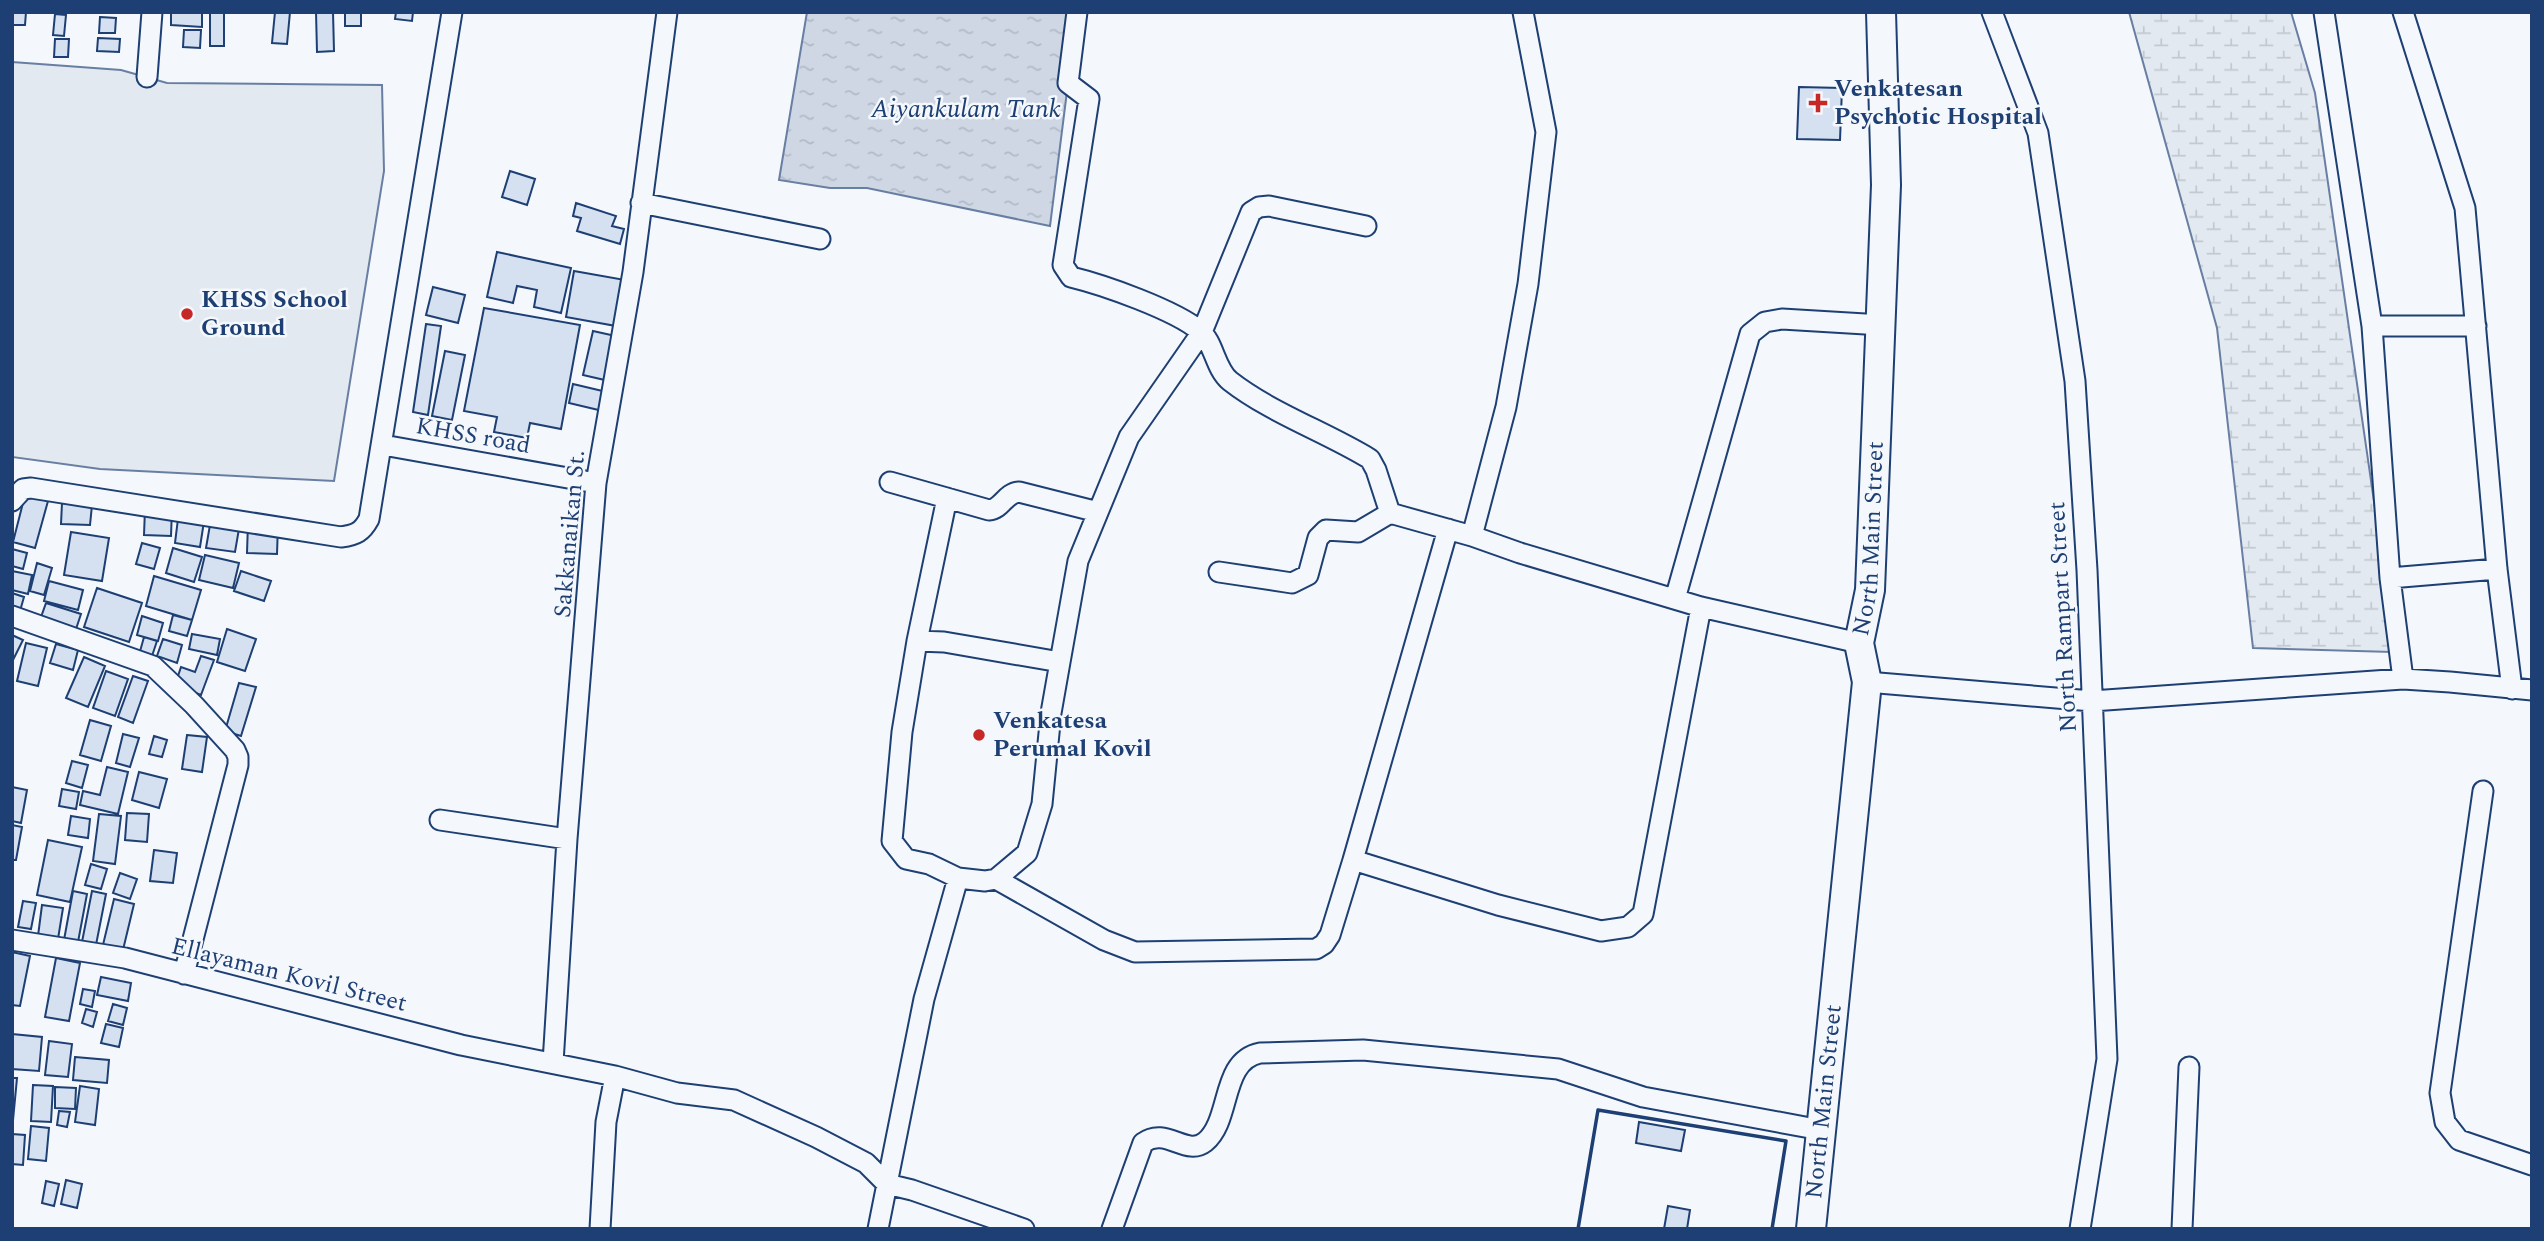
<svg xmlns="http://www.w3.org/2000/svg" width="2544" height="1241" font-family="Spectral,serif">
	<style>
		.grass { fill: #e3e9f0; stroke: #687fa3; stroke-width: 2 }
		.wetland { fill: url(#wetland-marsh); stroke: #687fa3; stroke-width: 2 }
		.water { fill: url(#water-ripples); stroke: #687fa3; stroke-width: 2 }
		.building { fill: #d5e0f0; stroke: #1d3f73; stroke-width: 2 }
		.lines { fill: none; stroke-linecap: round; stroke-linejoin: round }
		.street-casing { stroke: #1d3f73; stroke-width: 23 }
		.secondary-casing { stroke: #1d3f73; stroke-width: 32 }
		.street { stroke: #f4f7fb; stroke-width: 19 }
		.secondary { stroke: #f4f7fb; stroke-width: 28 }
		.wall { stroke: #1d3f73; stroke-width: 3.5 }
		.poi-dot { fill: #c62828; stroke: #f4f7fb; stroke-width: 2.5 }
		.labels { text-anchor: middle; dominant-baseline: central; stroke-width: 5; stroke-linejoin: round; paint-order: stroke }
		.poi-label { font-size: 24px; font-weight: bold; fill: #1d3f73; stroke: #f4f7fb; text-anchor: start }
		.street-label { font-size: 24px; fill: #1d3f73; stroke: #f4f7fb }
		.water-label { font-size: 26px; font-style: italic; fill: #1d3f73; stroke: #f4f7fb }
	</style>
	<defs>
		<pattern id="wetland-marsh" width="20" height="14" patternUnits="userSpaceOnUse" patternTransform="scale(1.75)"><rect width="20" height="14" fill="#e3e9f0"/><path d="M1 5h8M5 5V1M11 12h8M15 12V8" fill="none" stroke="#c2c9d1"/></pattern>
		<pattern id="water-ripples" width="26" height="14" patternUnits="userSpaceOnUse" patternTransform="scale(1.75)"><rect width="26" height="14" fill="#cfd7e4"/><path d="M2 4q2-2 4 0t4 0M15 11q2-2 4 0t4 0" fill="none" stroke="#b1bac7"/></pattern>
	</defs>
	<rect width="100%" height="100%" fill="#f4f7fb"/>
	<path class="grass" d="M12,62l109,8 46,13 215,2 2,86 -50,310 -234,-12 -88,-12z"/>
	<path class="wetland" d="M2129,12h162l24,81 75,519 2,40 -139,-4 -36,-320z"/>
	<path class="water" d="M807,12h270l-27,214 -183,-38h-37l-51,-8z"/>
	<path class="building" d="M12,12h14l-1,13h-13z
		M171,12h31v15l-31,-2z
		M210,12h18l-4,1v33h-14z
		M275,12h15l-3,32 -15,-1z
		M316,12h17l1,39 -17,1z
		M345,12h16v14h-16z
		M396,12h17l-1,9 -17,-2z
		M55,14l11,1 -2,21 -11,-1z
		M100,17l16,1 -1,15h-16z
		M184,30h17l-1,18 -17,-1z
		M98,38l22,1 -1,13 -22,-1z
		M55,39h14l-1,18h-14z
		M1799,87l43,1 -2,52 -43,-1z
		M510,171l25,8 -8,26 -25,-8z
		M576,203l40,13 -4,10 12,3 -4,15 -43,-13 4,-13 -8,-2z
		M497,252l74,16 -10,45 -27,-6 3,-17 -20,-4 -4,17 -26,-6z
		M574,271l51,9 -9,46 -50,-9z
		M433,287l32,8 -7,28 -32,-8z
		M484,308l96,17 -19,104 -31,-6 -3,15 -33,-6 3,-15 -33,-6z
		M426,324l15,2 -13,89 -15,-3z
		M593,331l27,6 -11,44 -26,-6z
		M445,351l20,4 -13,65 -20,-4z
		M573,384l38,9 -4,19 -38,-9z
		M25,495l23,6 -13,47 -22,-6z
		M62,503l30,2 -2,20 -29,-1z
		M145,509h27l-1,27 -27,-1z
		M179,511l26,4 -5,32 -25,-4z
		M211,519l29,4 -5,29 -29,-4z
		M248,523l30,1 -1,30 -30,-1z
		M71,532l38,6 -7,43 -38,-6z
		M142,543l18,5 -6,21 -18,-5z
		M173,548l29,9 -8,25 -28,-9z
		M12,549l15,4 -4,16 -11,-3z
		M205,555l34,8 -6,25 -34,-8z
		M37,563l15,5 -8,27 -14,-4z
		M12,571l20,4 -4,19 -16,-4z
		M241,571l30,10 -7,20 -30,-10z
		M154,576l47,14 -9,30 -46,-14z
		M49,581l34,9 -5,20 -34,-9z
		M97,588l45,15 -13,39 -45,-15z
		M12,593l12,4 -4,14 -8,-2z
		M46,603l35,11 -6,18 -35,-12z
		M173,615l19,5 -5,16 -18,-5z
		M142,616l21,7 -5,18 -21,-6z
		M227,629l29,10 -11,32 -28,-9z
		M192,634l28,5 -3,16 -28,-6z
		M12,635l11,5 -10,20h-1z
		M144,637l13,4 -6,18 -12,-4z
		M163,639l19,6 -5,18 -20,-7z
		M26,643l21,5 -9,38 -21,-5z
		M56,644l22,6 -5,20 -23,-7z
		M201,656l13,4 -13,35 -26,-10 6,-18 14,5z
		M84,657l21,9 -17,41 -22,-9z
		M106,671l22,8 -13,37 -22,-8z
		M133,676l15,5 -15,42 -15,-6z
		M239,683l17,4 -15,49 -16,-5z
		M90,720l21,6 -10,35 -21,-6z
		M123,734l16,4 -9,29 -14,-4z
		M187,735l20,2 -5,35 -20,-3z
		M154,736l13,4 -5,17 -13,-3z
		M72,761l16,4 -6,23 -16,-5z
		M107,767l21,5 -10,42 -38,-9 3,-14 17,4z
		M139,772l28,7 -8,29 -27,-8z
		M12,787l15,3 -6,33 -9,-2z
		M62,789l17,3 -3,17 -17,-3z
		M127,813l22,1 -2,28 -22,-2z
		M99,814l22,2 -6,48 -22,-3z
		M71,816l19,3 -2,19 -20,-3z
		M12,825l10,2 -6,33h-4z
		M48,840l34,7 -12,55 -33,-7z
		M154,850l23,3 -4,30 -23,-2z
		M91,864l16,5 -6,20 -16,-4z
		M120,873l17,6 -7,20 -17,-6z
		M73,891l14,3 -9,48 -14,-2z
		M92,891l14,3 -11,56 -14,-3z
		M114,899l20,5 -12,50 -20,-5z
		M23,901l13,2 -5,26 -13,-2z
		M42,905l21,3 -5,31 -20,-3z
		M12,952l18,4 -10,50 -8,-1z
		M56,958l24,5 -11,58 -24,-4z
		M101,977l30,6 -3,18 -31,-6z
		M83,989l12,2 -3,16 -12,-3z
		M113,1004l14,4 -4,17 -15,-4z
		M86,1009l11,3 -4,15 -11,-4z
		M106,1024l17,4 -4,19 -18,-4z
		M12,1034l30,3 -3,34 -27,-2z
		M49,1041l23,3 -4,33 -23,-2z
		M75,1057l34,3 -2,23 -34,-3z
		M12,1078h5l-5,53z
		M33,1085l20,1 -2,36 -20,-1z
		M80,1086l19,3 -4,36 -20,-3z
		M55,1087l21,1 -1,21 -20,-1z
		M59,1111l11,1 -3,15 -10,-2z
		M1639,1122l46,8 -4,21 -45,-8z
		M31,1126l18,2 -3,33 -18,-2z
		M12,1134l13,1 -2,30 -11,-1z
		M66,1180l16,4 -5,24 -16,-4z
		M46,1181l13,3 -5,22 -12,-3z
		M1668,1206l22,4 -3,19h-23z"/>
	<g class="lines">
		<g class="street-casing">
			<path id="street" d="M1077,12l-9,71 21,16 -26,166 8,12c33,8 104,33 129,54 14,11 15,38 30,50 41,32 96,51 140,78l6,11 14,43 82,23 48,17 181,54 158,36
				M1992,12l46,121 37,248 12,189 20,489 -27,170
				M2324,12l48,314 18,252 13,101
				M2403,12l62,196 32,361 15,120
				M147,77l5,-65
				M641,203l179,36
				M2372,326h104
				M383,445l213,38
				M890,482l99,28c13,-1 16,-17 30,-18l79,20
				M12,501l11,-12 8,-1 310,49c15,-2 21,-5 28,-18l83,-507
				M1448,529l-95,331 145,45 103,26 27,-4 15,-13 58,-307
				M1472,536l34,-129 22,-123 18,-152 -23,-120
				M1219,572l73,11 16,-8 10,-37 8,-8 32,2 32,-19
				M2390,578l107,-9
				M1675,599l75,-265 15,-12 17,-3 100,6
				M12,616l141,50 41,39 41,45 3,7v8l-54,209
				M917,641l30,-143
				M1867,682l225,19 311,-22 47,3 82,8
				M2483,791l-43,302 5,29 14,18 73,25
				M440,820l127,19
				M958,878l27,3 11,-2 31,-26 15,-49 9,-91 9,-51
				M996,879l108,61 31,12 181,-3 8,-5 6,-9 23,-75
				M12,940l113,18 336,87 154,31 62,17 57,7 82,37 50,26 21,21 25,6 112,39
				M553,1063l14,-224 29,-356 37,-211 34,-260
				M600,1229l6,-107 9,-46
				M878,1229l46,-230 34,-121 -29,-14 -23,-5 -14,-18 10,-109 15,-91 27,1 116,20 18,-101 51,-124 73,-105 49,-120 8,-5 10,-1 97,20
				M1112,1229l31,-86c23,-17 43,14 62,-1 27,-22 15,-81 55,-89l103,-3 195,19 85,28 178,33
				M2182,1229l7,-162"/>
		</g>
		<g class="secondary-casing">
			<g id="secondary">
				<path id="s1" d="M1811,1229l56,-547 -8,-39 11,-53 16,-405 -5,-173"/>
			</g>
		</g>
		<use href="#street" class="street"/>
		<use href="#secondary" class="secondary"/>
		<path class="wall" d="M1578,1229l20,-119 188,31 -14,88"/>
	</g>
	<g class="poi-dot">
		<path d="M1814.5 92.5h7v7h7v7h-7v7h-7v-7h-7v-7h7z"/>
		<circle cx="187" cy="314" r="7"/>
		<circle cx="979" cy="735" r="7"/>
	</g>
	<g class="labels">
		<g class="poi-label">
			<text x="1834" y="89">Venkatesan<tspan x="1834" dy="28">Psychotic Hospital</tspan></text>
			<text x="201" y="300">KHSS School<tspan x="201" dy="28">Ground</tspan></text>
			<text x="993" y="721">Venkatesa<tspan x="993" dy="28">Perumal Kovil</tspan></text>
		</g>
		<g class="street-label">
			<text transform="translate(473 436) rotate(10)">KHSS road</text>
			<text transform="translate(570 534) rotate(-85)">Sakkanaikan St.</text>
			<text stroke="none"><textPath href="#s1" startOffset="695">North Main Street</textPath></text>
			<text transform="translate(2063 617) rotate(-93)">North Rampart Street</text>
			<text transform="translate(289 975) rotate(14)">Ellayaman Kovil Street</text>
			<text stroke="none"><textPath href="#s1" startOffset="128">North Main Street</textPath></text>
		</g>
		<g class="water-label">
			<text x="966" y="109">Aiyankulam Tank</text>
		</g>
	</g>
	<rect width="2544" height="1241" fill="none" stroke="#1d3f73" stroke-width="28"/>
</svg>
